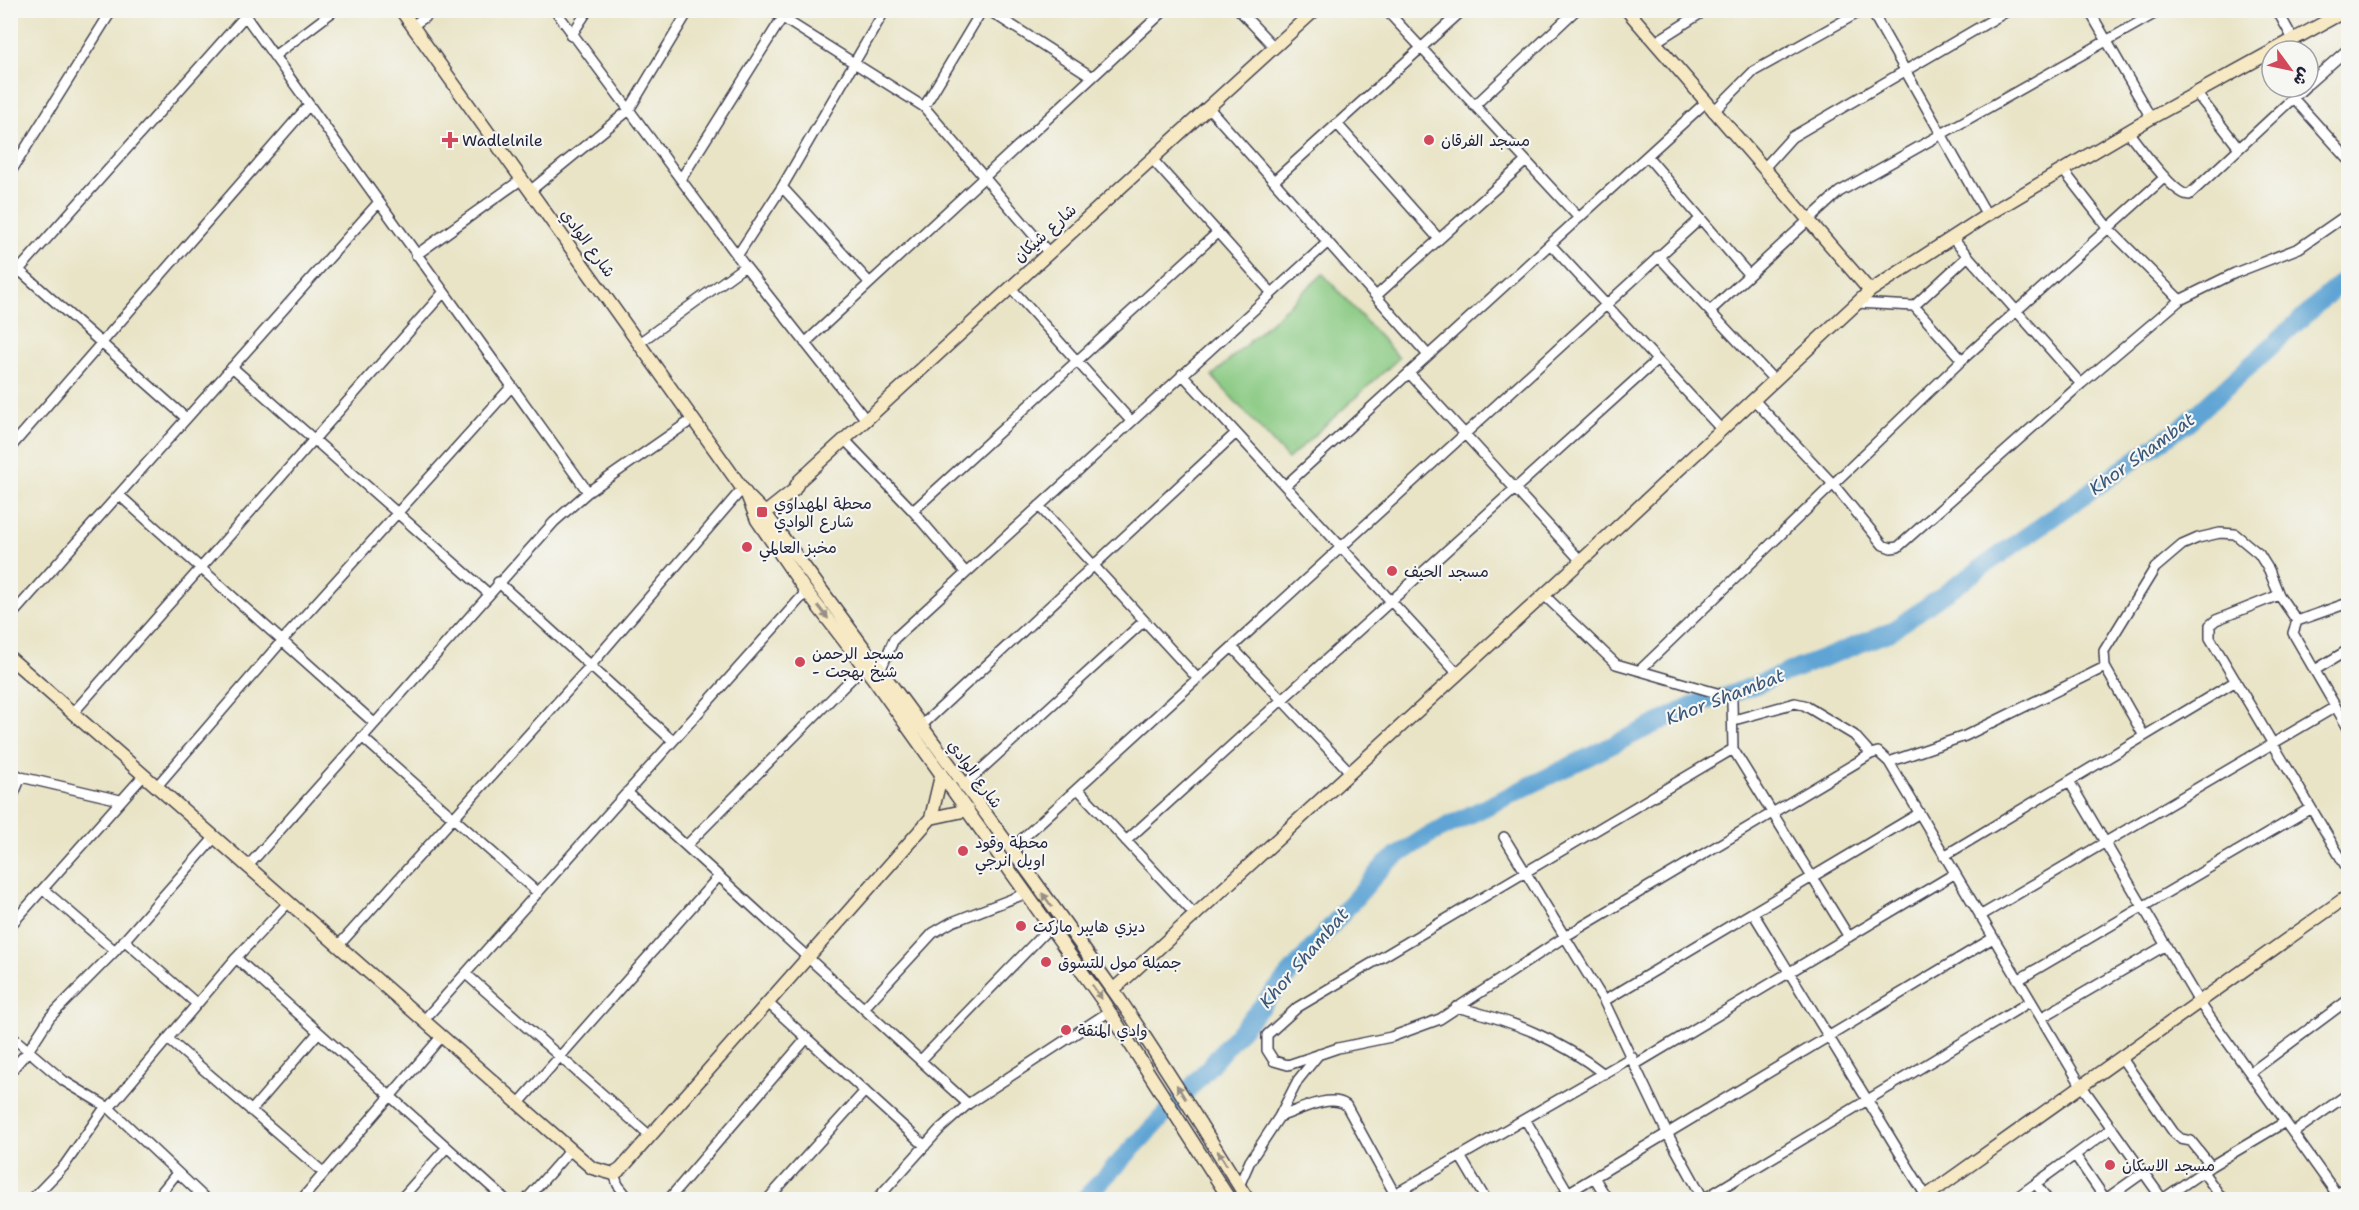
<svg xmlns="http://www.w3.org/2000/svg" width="2359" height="1210" font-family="'Shantell Sans','Playpen Sans Arabic',sans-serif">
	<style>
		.green { fill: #88c981; stroke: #55765e; stroke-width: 1.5 }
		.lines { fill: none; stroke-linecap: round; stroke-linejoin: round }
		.river { stroke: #5ea4d4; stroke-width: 18 }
		.street-casing { stroke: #403f50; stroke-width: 12 }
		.secondary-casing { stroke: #403f50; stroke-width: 15 }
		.street { stroke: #fff; stroke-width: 9 }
		.secondary { stroke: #f6e9c3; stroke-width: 12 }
		.oneway { fill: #978f86 }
		.poi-dot { fill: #d1495b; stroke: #f6f6f2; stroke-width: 2 }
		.labels { text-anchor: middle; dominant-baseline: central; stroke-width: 4.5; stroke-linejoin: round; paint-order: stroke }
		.poi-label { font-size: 16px; fill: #22223b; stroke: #f6f6f2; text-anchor: start }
		.street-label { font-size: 16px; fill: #22223b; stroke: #f6f6f2 }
		.water-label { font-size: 18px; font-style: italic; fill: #3a5678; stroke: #f6f6f2 }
	</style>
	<rect width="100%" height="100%" fill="#f6f6f2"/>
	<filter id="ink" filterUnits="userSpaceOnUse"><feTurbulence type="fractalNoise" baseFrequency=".0167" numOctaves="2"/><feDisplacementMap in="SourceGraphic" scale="12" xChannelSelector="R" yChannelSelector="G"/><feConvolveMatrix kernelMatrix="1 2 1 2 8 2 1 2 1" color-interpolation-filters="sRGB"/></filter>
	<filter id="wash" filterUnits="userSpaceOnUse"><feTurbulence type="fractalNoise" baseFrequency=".008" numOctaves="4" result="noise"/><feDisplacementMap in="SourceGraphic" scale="24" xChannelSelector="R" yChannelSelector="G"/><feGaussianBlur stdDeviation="1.35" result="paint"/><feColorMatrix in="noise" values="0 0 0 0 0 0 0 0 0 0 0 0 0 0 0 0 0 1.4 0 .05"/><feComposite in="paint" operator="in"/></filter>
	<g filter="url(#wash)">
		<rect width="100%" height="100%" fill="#e9e4c6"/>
		<path class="green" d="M1323,274l76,84 -111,101 -76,-83z"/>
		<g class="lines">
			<path class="river" d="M1083,1200l111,-116 192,-221 41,-27 271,-133 29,-7 163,-64 296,-208 162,-148"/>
		</g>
	</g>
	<g filter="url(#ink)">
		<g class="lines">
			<g class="street-casing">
				<path id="street" d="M241,10l347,482
					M555,10l190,256 122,155
					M770,10l154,97 125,146
					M988,10l103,66
					M1239,10l35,37
					M1386,10l193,208
					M1871,10l116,205
					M2089,10l62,108
					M2277,10l16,29
					M412,26l23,-16
					M571,36l17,-26
					M1654,43l52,-33
					M274,56l61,-46
					M2308,84l40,-35
					M2196,93l43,55
					M2293,98l55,61
					M1474,106l102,-96
					M924,107l58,-97
					M1208,107l220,248
					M1713,112l41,-41 109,-61
					M1338,125l101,114
					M2128,132c11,13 45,63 61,63l116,-108
					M1647,156l102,119
					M1152,159l119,133
					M1764,168l28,-31 217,-127
					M2063,170l46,59 71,71
					M10,173l102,-163
					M681,179l106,-169
					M1275,180l188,-170
					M782,187l87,95
					M530,191l99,-81 60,-100
					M1952,238l129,146
					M1550,244l172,186
					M416,255l106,-76
					M737,256l45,-69 103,-177
					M1658,256l116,124
					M10,262l176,156
					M10,280l235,-264
					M1010,287l121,134
					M1376,296l150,-135
					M1856,303l58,3 48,54
					M1914,306l54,-50
					M1710,311l129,-119 322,-182
					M639,343l106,-77
					M805,343l360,-333
					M232,367l256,226
					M1409,373l172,188
					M1182,374l276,300
					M1754,400l79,84 50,61 8,3 7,-1 183,-163 99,-84 55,-27 64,-25 49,-34
					M845,440l68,71 53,62
					M10,448l299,-343
					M1285,486l421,-384
					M119,495l254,227
					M1039,506l159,173
					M913,511l305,-279
					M498,582l175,159
					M1544,595l72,69 111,32 5,5 1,48 116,188
					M2279,595l-63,25 -6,5v13l138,232
					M2348,603l-51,18 -4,12 55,95
					M10,617l369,-415
					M1232,647l118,125
					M1640,670l322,-310 203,-183
					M2315,670l33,-20
					M876,673l5,-4 13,-30 434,-397
					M73,713l370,-420
					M1734,720l61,-17 9,2 50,30 17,19
					M920,727l316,-294
					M2144,736l-39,-69 -1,-16 51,-83 27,-23 16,-7 22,-5 15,1 24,20 10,16 10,25 18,26
					M362,737l176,156
					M1733,749l-435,258 -31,28v15l7,11 14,4 50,-17 53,-11 49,-18 126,-83 305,-182 7,-2 11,10 192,323 82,115
					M1889,762l76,-26 140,-69
					M10,771l11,6 99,23
					M2069,781l130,221 142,198
					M157,786l124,-144 231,-256
					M963,786l181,-165
					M1078,789l118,127
					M627,792l341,312
					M10,803l11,-26
					M1504,837l100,164 63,132 37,67
					M1126,841l530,-480
					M686,846l178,-180
					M1010,850l690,-631
					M1944,856l292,-175
					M248,866l306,-344 34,-30 105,-73
					M43,889l72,62
					M1753,913l173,283
					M1980,916l355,-209
					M10,926l134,-151
					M124,940l73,64
					M339,945l252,-280 152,-177
					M236,958l270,242
					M466,974l184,162
					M2018,980l293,-172
					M1604,1001l314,-187
					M768,1003l157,143
					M1456,1007c55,13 103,32 148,67
					M864,1008l69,-75 19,-11 75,-29
					M2041,1018l125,-73
					M424,1020l383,-429
					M10,1035l54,46 45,27 98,92
					M168,1039l156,134
					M2121,1057l53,76 7,6 10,2 20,25
					M921,1060l130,-134
					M1636,1064l318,-190
					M10,1072l18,-21 22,-34 65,-66 100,-114
					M2250,1073l98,-73
					M519,1103l200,-227
					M109,1108l127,-150 53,-56
					M251,1111l67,-78
					M1279,1117c18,-6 51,-24 67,-12l52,95
					M1525,1119l43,73
					M2293,1133l55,-39
					M2075,1155l31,45
					M1460,1156l26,44
					M2203,1172l20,28
					M614,1174l4,11 12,15
					M1594,1177l14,23
					M2036,1184l12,16
					M1239,1186l11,-25 29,-44 19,-37 21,-26
					M1395,1194l237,-137
					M1704,1199l327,-198
					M2106,1199l38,-27
					M2163,1199l48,-33 74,-44
					M31,1200l33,-34 42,-60
					M155,1200l22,-27
					M301,1200l141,-164
					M400,1200l47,-53
					M526,1200l45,-51
					M668,1200l139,-162
					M767,1200l98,-109
					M876,1200l63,-70 29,-26 142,-93
					M1556,1200l437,-262
					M2013,1200l99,-72
					M2330,1200l18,-14"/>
			</g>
			<g class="secondary-casing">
				<path id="secondary" d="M401,10l346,485 18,18c116,159 234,316 348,477 48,68 90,139 135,210
					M1627,10l243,281
					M748,497l9,23 46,67 69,90 230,323 128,200
					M760,517l34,-27 5,-9 516,-471
					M10,658l582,510 22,6 7,-5 310,-351 10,-42
					M931,818l37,-8
					M1113,990l468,-429 289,-270 117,-76 164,-97 196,-108
					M1921,1200l427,-304"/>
			</g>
			<use href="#street" class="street"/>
			<use href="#secondary" class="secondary"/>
		</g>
		<defs><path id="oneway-solid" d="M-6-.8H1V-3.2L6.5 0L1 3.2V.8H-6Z" transform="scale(1.5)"/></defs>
		<g class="oneway">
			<use href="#oneway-solid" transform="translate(823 612) rotate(52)"/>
			<use href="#oneway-solid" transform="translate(1047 900) rotate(-126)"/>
			<use href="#oneway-solid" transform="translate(1097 992) rotate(55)"/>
			<use href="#oneway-solid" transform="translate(1181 1092) rotate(-122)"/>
			<use href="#oneway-solid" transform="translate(1222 1158) rotate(-122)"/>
		</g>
	</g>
	<g class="poi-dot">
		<path d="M447 131h6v6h6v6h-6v6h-6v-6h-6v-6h6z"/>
		<circle cx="1429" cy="140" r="6"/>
		<rect x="756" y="506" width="12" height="12" rx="3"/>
		<circle cx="747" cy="547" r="6"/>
		<circle cx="1392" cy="571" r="6"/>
		<circle cx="800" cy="662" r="6"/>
		<circle cx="963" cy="851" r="6"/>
		<circle cx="1021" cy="926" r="6"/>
		<circle cx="1046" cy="962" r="6"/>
		<circle cx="1066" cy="1030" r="6"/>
		<circle cx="2110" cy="1165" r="6"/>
	</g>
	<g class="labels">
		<g class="poi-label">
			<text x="462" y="140">Wadlelnile</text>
			<text x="1441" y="140">مسجد الفرقان</text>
			<text x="774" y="503">محطة المهداوي<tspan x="774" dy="18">شارع الوادي</tspan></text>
			<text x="759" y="547">مخبز العالمي</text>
			<text x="1404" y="571">مسجد الحيف</text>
			<text x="812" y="653">مسجد الرحمن<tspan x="812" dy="18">- شيخ بهجت</tspan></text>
			<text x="975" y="842">محطة وقود<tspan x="975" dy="18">اويل انرجي</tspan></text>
			<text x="1033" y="926">ديزي هايبر ماركت</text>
			<text x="1058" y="962">جميلة مول للتسوق</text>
			<text x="1078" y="1030">وادي المنقة</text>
			<text x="2122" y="1165">مسجد الاسكان</text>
		</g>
		<g class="street-label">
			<text transform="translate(1045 233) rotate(-42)">شارع شيكان</text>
			<text transform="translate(588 243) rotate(54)">شارع الوادي</text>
			<text transform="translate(975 774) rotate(54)">شارع الوادي</text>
		</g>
		<g class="water-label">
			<text transform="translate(2142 454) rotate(-36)">Khor Shambat</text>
			<text transform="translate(1725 697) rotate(-21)">Khor Shambat</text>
			<text transform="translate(1304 958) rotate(-49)">Khor Shambat</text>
		</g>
	</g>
	<rect width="2359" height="1210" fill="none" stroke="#f6f6f2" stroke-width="36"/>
	<g transform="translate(2290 69) rotate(123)"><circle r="28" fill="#f6f6f2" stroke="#a1a1a9" stroke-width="1.5"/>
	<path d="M0-4.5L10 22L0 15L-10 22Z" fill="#d1495b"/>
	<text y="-9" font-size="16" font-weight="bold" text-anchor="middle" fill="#22223b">ش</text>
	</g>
</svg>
